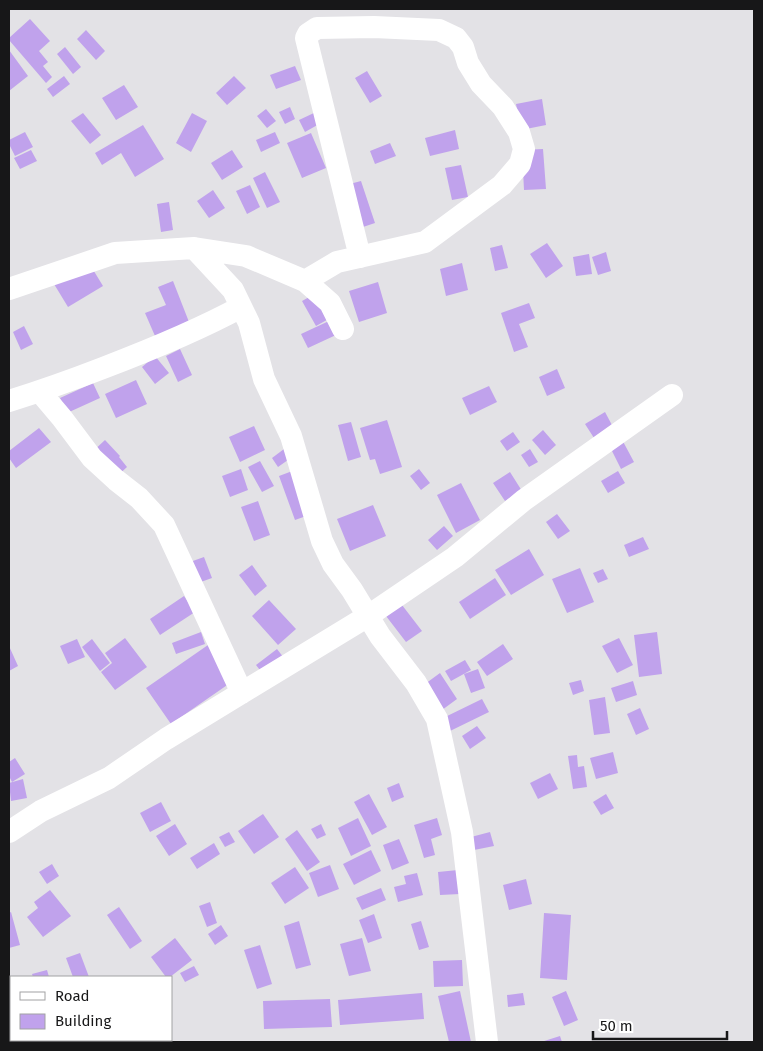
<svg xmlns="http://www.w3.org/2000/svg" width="763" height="1051" font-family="'Fira Sans',sans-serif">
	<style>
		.building { fill: #c0a2ec }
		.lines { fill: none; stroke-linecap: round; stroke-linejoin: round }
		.minor { stroke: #fff; stroke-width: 22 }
	</style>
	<rect width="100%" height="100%" fill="#e3e2e6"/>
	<path class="building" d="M30,19l20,22 -11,10 9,11 -5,4 9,11 -6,6 -37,-43v-2z
		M86,30l19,21 -9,9 -19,-21z
		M65,47l16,20 -8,7 -16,-20z
		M9,50l19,26 -19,15z
		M295,66l6,14 -25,9 -6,-14z
		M367,71l15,25 -12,7 -15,-25z
		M64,76l6,8 -17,13 -6,-8z
		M234,76l12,12 -19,17 -11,-12z
		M124,85l14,22 -22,13 -14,-22z
		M542,99l4,26 -25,5 -5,-26z
		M290,107l5,12 -10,5 -6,-12z
		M266,109l10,12 -9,7 -10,-12z
		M316,112l5,11 -16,9 -6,-12z
		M83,113l18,22 -11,9 -19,-23z
		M192,113l15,8 -16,31 -15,-9z
		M143,125l21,34 -29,18 -14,-24 -19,12 -7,-12z
		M455,130l4,19 -29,7 -5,-18z
		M25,132l8,15 -18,9 -6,-12v-4z
		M275,132l5,11 -19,9 -5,-12z
		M311,133l15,35 -24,10 -15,-35z
		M390,143l6,13 -21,8 -5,-13z
		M543,149l3,40 -22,1 -2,-40z
		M31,150l6,11 -17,8 -6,-11z
		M232,150l11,17 -21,13 -11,-17z
		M461,165l7,32 -16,3 -7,-32z
		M265,172l15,30 -13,6 -14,-30z
		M361,181l14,42 -15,5 -14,-43z
		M250,185l10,22 -13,7 -11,-23z
		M213,190l12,18 -16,10 -12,-17z
		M169,202l4,28 -12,2 -4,-28z
		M547,243l16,23 -17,12 -16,-24z
		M502,245l6,23 -13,3 -5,-23z
		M606,252l5,19 -13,4 -6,-18z
		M589,254l3,20 -16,2 -3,-19z
		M89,263l14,23 -35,21 -14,-23z
		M462,263l6,27 -22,6 -6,-27z
		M173,281l16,41 -34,14 -10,-23 21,-8 -8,-18z
		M378,282l9,31 -28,9 -10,-31z
		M320,291l14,25 -18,10 -14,-25z
		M529,303l6,15 -16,6 9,23 -14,5 -13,-39z
		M329,321l7,14 -28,13 -7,-14z
		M24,326l9,18 -12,6 -8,-18z
		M180,349l12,26 -14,7 -12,-26z
		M155,356l14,17 -14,11 -13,-17z
		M557,369l8,19 -18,8 -8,-19z
		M136,380l11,24 -31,14 -11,-24z
		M93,383l7,15 -33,15 -7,-15z
		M489,386l8,16 -27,13 -8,-17z
		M605,412l8,15 -19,11 -9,-14z
		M387,420l15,47 -22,7 -5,-15 -5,1 -10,-32z
		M351,422l10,35 -13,4 -10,-36z
		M254,426l11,24 -25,12 -11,-25z
		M39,428l12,14 -35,26 -7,-10v-7z
		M543,430l13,15 -11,10 -13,-15z
		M513,432l7,10 -13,9 -7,-10z
		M619,434l15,28 -13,7 -14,-28z
		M105,440l15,16 -1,1 8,10 -13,12 -24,-25z
		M288,446l7,9 -17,12 -6,-9z
		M530,449l8,13 -9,5 -8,-12z
		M260,461l14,25 -12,6 -14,-25z
		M241,469l7,21 -18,7 -8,-21z
		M419,469l11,14 -9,7 -11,-14z
		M295,470l17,44 -17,6 -16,-44z
		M618,471l7,12 -17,10 -7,-12z
		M510,472l12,19 -17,10 -12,-18z
		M461,483l19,37 -24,13 -19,-38z
		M258,501l12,34 -16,6 -13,-34z
		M373,505l13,31 -36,15 -13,-32z
		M557,514l13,17 -12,8 -12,-17z
		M444,526l9,10 -16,14 -9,-10z
		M643,537l6,12 -20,8 -5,-12z
		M529,549l15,26 -33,20 -16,-25z
		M204,557l8,21 -14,5 -8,-21z
		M252,565l15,21 -12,10 -16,-21z
		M580,568l14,34 -27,11 -15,-34z
		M603,569l5,10 -10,4 -5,-10z
		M495,578l11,17 -36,24 -11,-17z
		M184,596l11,16 -35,23 -10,-16z
		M269,600l27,29 -18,16 -26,-29z
		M402,605l20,26 -16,11 -20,-26z
		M201,632l4,12 -29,10 -4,-11z
		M657,632l5,42 -23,3 -5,-42z
		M125,638l22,29 -32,23 -14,-18 11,-9 -7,-10z
		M619,638l14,27 -16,8 -15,-27z
		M77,639l8,18 -17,7 -8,-18z
		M92,639l18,24 -10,8 -18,-24z
		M503,644l10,15 -26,17 -10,-14z
		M208,645l25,36 -62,43 -25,-36z
		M9,646l9,20 -9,5z
		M277,649l7,9 -21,16 -7,-9z
		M465,660l6,10 -20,11 -6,-10z
		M478,669l7,19 -14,5 -7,-19z
		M440,673l17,26 -15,11 -17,-26z
		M581,680l3,11 -11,4 -4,-12z
		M633,681l4,14 -21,7 -5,-14z
		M605,697l5,36 -16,2 -5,-35z
		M482,699l7,13 -41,20 -7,-13z
		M640,708l9,21 -13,6 -9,-21z
		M477,726l9,12 -16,11 -8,-13z
		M613,752l5,21 -22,6 -6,-21z
		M577,755l1,12 6,-1 3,21 -14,2 -5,-33z
		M15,758l10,16 -13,8 -3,-6v-14z
		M550,773l8,16 -20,10 -8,-16z
		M23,779l4,19 -16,3 -2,-18z
		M399,783l5,14 -12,5 -5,-14z
		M369,794l18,33 -15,8 -18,-33z
		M606,794l8,14 -13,7 -8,-13z
		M161,802l10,19 -21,11 -10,-19z
		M263,814l16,23 -25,17 -16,-23z
		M358,818l13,28 -20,10 -13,-28z
		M437,818l5,17 -11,4 4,16 -11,3 -10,-33z
		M175,824l12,20 -18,12 -13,-20z
		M321,824l5,11 -9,4 -6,-10z
		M297,830l23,32 -13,9 -22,-32z
		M229,832l6,10 -10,5 -6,-10z
		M490,832l4,14 -20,4 -3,-13z
		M399,839l10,24 -17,7 -9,-25z
		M214,843l6,11 -23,15 -7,-11z
		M371,850l10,21 -27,14 -11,-21z
		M52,864l7,12 -12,8 -8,-12z
		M330,865l9,24 -21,8 -9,-24z
		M295,867l14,21 -24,16 -14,-21z
		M458,870l2,24 -20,1 -2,-23z
		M417,873l6,22 -25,7 -4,-15 12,-3 -2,-8z
		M526,879l6,25 -23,6 -6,-25z
		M381,888l5,12 -24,10 -6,-12z
		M50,890l21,26 -28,21 -16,-20 11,-9 -4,-6z
		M210,902l7,21 -10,4 -8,-21z
		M119,907l23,34 -12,8 -23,-34z
		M11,912l9,33 -11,3v-35z
		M544,913l27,2 -4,65 -27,-2z
		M374,914l8,24 -14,5 -9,-23z
		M299,921l12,44 -15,4 -12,-43z
		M421,921l8,26 -10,3 -8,-26z
		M221,925l7,11 -13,9 -7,-11z
		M175,938l17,22 -22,17h-4l-15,-20z
		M362,938l9,33 -22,5 -9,-32z
		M260,945l12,39 -15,5 -13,-39z
		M80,953l9,24h-16l-7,-19z
		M462,960l1,26 -29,1 -1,-26z
		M194,966l5,9 -14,7 -5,-9z
		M47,970l2,7h-16l-1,-3z
		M460,991l11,51h-22l-11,-46z
		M566,991l12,29 -14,6 -12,-29z
		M11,992v19l-1,1 -1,-19z
		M422,993l2,26 -84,6 -2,-25z
		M523,993l2,12 -17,2 -1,-12z
		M330,999l2,28 -68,2 -1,-28z
		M560,1036l2,6h-21z
		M107,1040h20l1,2h-20z"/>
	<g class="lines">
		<path class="minor" d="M194,248l39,42 16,33 15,56 27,57 31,105 11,23 19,26 28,46 36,47 21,36 25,113 25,210
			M305,281l32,-19 88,-20 77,-57 18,-21 4,-15 -5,-17 -16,-25 -22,-23 -13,-21 -5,-16 -7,-9 -17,-8 -65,-3 -57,1 -9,6 -2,4 54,219
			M9,289l106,-36 79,-5 52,8 59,25 25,22 13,26
			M40,392l22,26 30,40 24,22 23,18 25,27 78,168
			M9,401c32,-10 63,-21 94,-33 47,-18 94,-37 138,-61
			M9,832l32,-21 68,-33 57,-39 202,-123 87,-59 69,-57 148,-105"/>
	</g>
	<rect width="763" height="1051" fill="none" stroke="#171718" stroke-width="20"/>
	<rect x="10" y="976" width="162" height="65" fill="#ffffff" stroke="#a2a2a3"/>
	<rect x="20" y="992" width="25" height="8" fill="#ffffff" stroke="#a2a2a3"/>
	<text x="55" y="1001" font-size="15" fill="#171718">Road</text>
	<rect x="20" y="1014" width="25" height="15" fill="#c0a2ec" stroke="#a2a2a3"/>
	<text x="55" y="1026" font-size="15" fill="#171718">Building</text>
	<path d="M593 1031v8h134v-8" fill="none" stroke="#171718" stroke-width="2.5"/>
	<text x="600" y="1031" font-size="15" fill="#171718" stroke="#ffffff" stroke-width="4" paint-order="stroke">50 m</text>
</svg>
